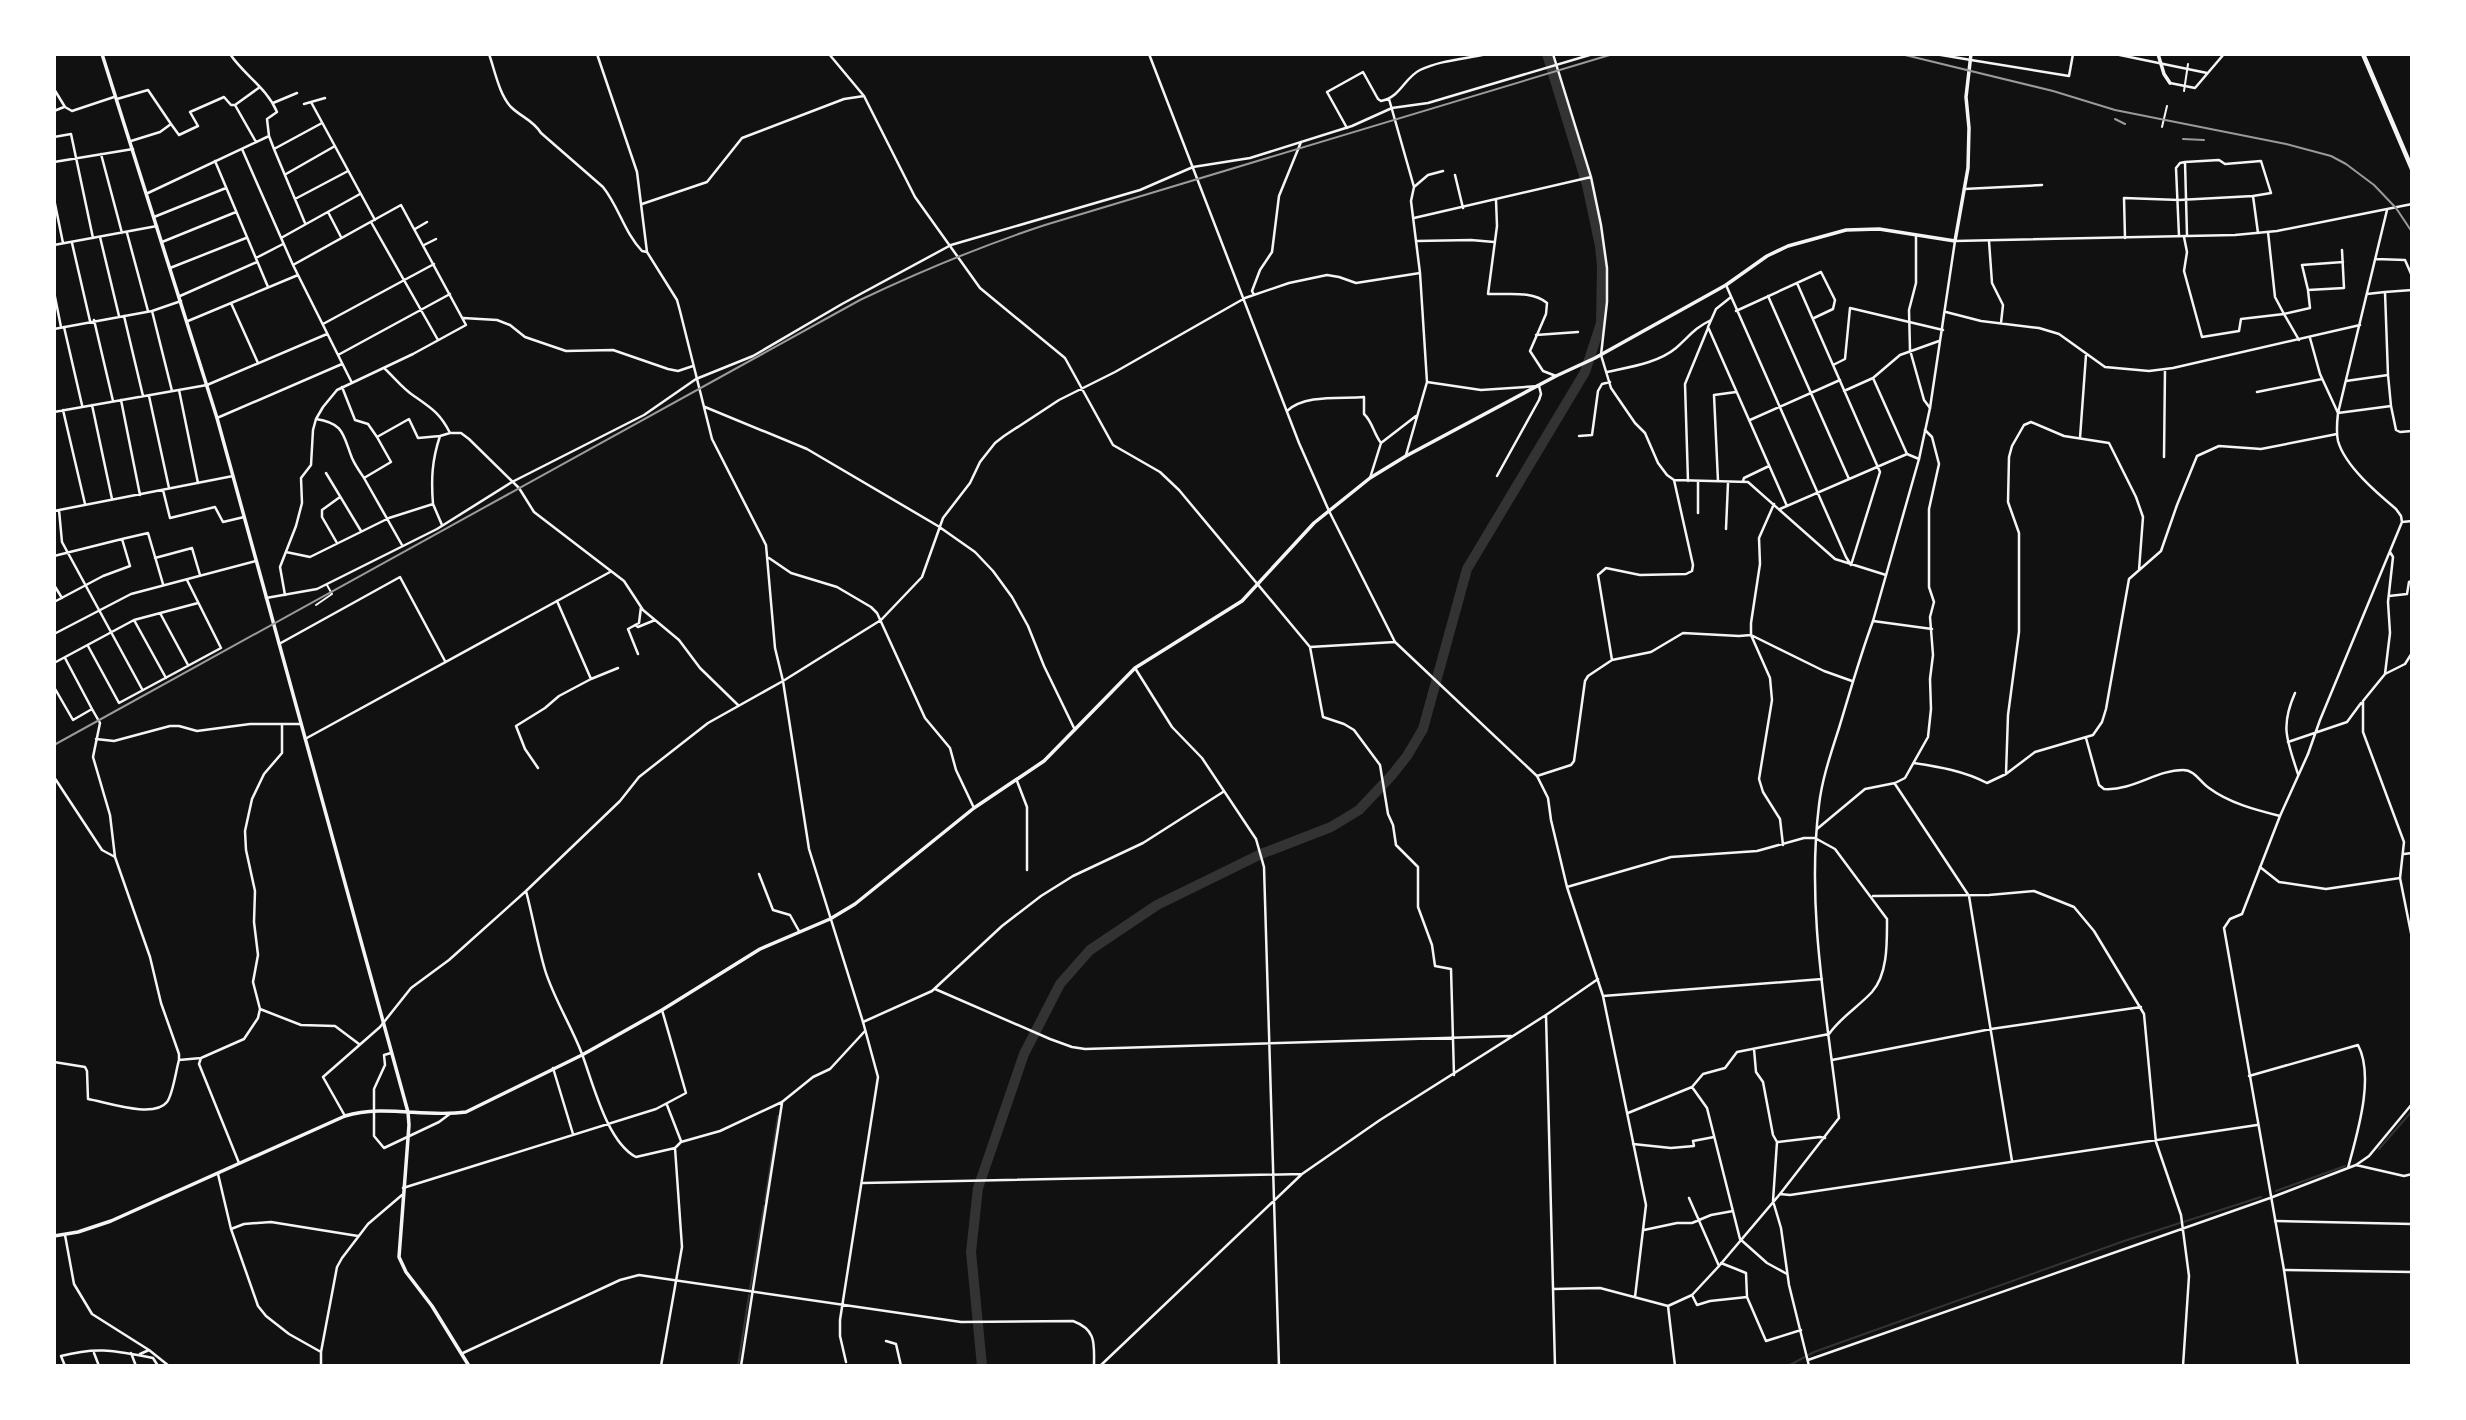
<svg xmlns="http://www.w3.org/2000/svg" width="2466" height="1420" font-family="'Public Sans',sans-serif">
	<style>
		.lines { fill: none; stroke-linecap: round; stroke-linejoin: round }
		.stream { stroke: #333; stroke-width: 2 }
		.river { stroke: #333; stroke-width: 10 }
		.pedestrian { stroke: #f5f5f5; stroke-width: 2 }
		.minor { stroke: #f5f5f5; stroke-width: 2.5 }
		.tertiary { stroke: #f5f5f5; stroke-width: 2.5 }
		.secondary { stroke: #f5f5f5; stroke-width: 3.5 }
		.trunk { stroke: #f5f5f5; stroke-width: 4.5 }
		.rail { stroke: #9a9a9a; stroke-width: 2 }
	</style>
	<rect width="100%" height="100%" fill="#111"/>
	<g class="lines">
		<path class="stream" d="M2379,1149l33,-38
			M2276,1191l69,-25
			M765,1201l13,-85
			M750,1289l14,-83
			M738,1366l11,-71
			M1788,1366l26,-14 310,-111 137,-44"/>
		<path class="river" d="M982,1366l-11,-114 7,-64 46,-134 36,-70 30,-34 67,-45 104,-51 70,-27 28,-17 33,-35 15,-19 16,-27 44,-160 118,-197 16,-49 1,-57 -2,-20 -13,-61 -40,-131"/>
		<path class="pedestrian" d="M2184,91l4,-27
			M2162,127l5,-21
			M316,605l16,-11 -5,-9"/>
		<path class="minor" d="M230,54c14,21 37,34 47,58l-10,7 2,17
			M489,54c6,17 10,40 22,53 10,10 22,13 30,26l62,54c16,20 21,45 39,64l5,1
			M597,54l40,118 10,80 30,48 3,11 32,128 54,106 9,103 8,33 26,168 54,173 69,-31 70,-65 39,-30 32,-20 70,-33 80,-51
			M829,54l35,42 51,101 65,91 85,70 48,87 47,27 19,18 131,157 85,-5
			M1149,54l150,389 30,68 66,131 142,134 11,22 3,22 16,67 36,109 43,209 -11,92
			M1553,54l38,123 10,48 6,43v34l-6,53 10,33 24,35 10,10 13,30 9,12 7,5 19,85 -1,6 -6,3 -46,1 -34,-7 -8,7 14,85
			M2115,54l92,19
			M1971,60l98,16 4,-22
			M54,89l11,18 7,4 42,-14
			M117,99l31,-9 23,34
			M1389,99l25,88 -3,14 9,72 7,109 -21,73
			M311,102l64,118
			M273,103l24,-10
			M304,104l21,-6
			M54,111l10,-4
			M1347,128l-20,-36 36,-20 15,27 3,2c20,-4 23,-23 39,-31 21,-10 45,-11 67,-16
			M54,137l17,-3 22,104
			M131,141l29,-9 11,-8 8,11 19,-9 -8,-14 34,-15 7,8h4
			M256,142l-21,-37 25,-18
			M242,149l51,116 59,118
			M274,149l31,74
			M101,154l21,79
			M215,161l53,126
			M54,162l79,-13
			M2185,162l34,-2 6,4 36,-3 10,32 -18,3 5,37
			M286,174l49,-28
			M1455,175l8,33
			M1414,187l14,-12 15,-4
			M1964,189l78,-4
			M148,193l121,-57 5,13 48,-26
			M54,199l9,44
			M295,199l53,-28
			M1496,200l1,26 -9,68c19,1 44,-4 59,9l-1,11 -16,37 13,20 13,5
			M642,204l65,-22 35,-44 102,-39 20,-3
			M328,212l13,25
			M154,217l72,-29
			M1414,218l177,-41
			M371,222l67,118
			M415,229l12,-7
			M127,233l21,78
			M1916,235v48l-7,27 1,40 14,50 6,8
			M2179,236l-3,-68 4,-5 5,-1 2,73
			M100,237l19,79
			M2184,237l3,15 -3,19 18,66 37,-6 2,-12 43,-5 -9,-17 -7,-65
			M281,238l79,-44
			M2125,238l-1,-40 55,2 74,-4
			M1417,241l54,-1 23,2
			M1989,241l3,42 11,22 -2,18
			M162,242l74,-30
			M72,243l18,78
			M54,245l103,-19
			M424,245l12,-6
			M256,258l27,-14
			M2376,259l29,1 7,16
			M170,268l76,-30
			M1797,283l83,189 -29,93
			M1726,285l120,272 5,8
			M2308,290l-6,-25 41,-3
			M54,292l7,35
			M2385,292l27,-2
			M2367,294l18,-2 3,83 3,31
			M1254,295l-2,-4 8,-21 12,-18 7,-56 22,-54
			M180,296l77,-34
			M1768,296l81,183
			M1731,297l-15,12 -8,18 79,179
			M231,303l27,60
			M152,311l20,80
			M1736,311l85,-39 14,28 -2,9 -19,9
			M1946,312l35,9 58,7 20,6 46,33 44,4 24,-3 187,-43
			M124,316l19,80
			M463,318l34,2 13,5 15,12 41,14 47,-1 55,19 10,2 15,-5
			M94,320l19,81
			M188,321l110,-46
			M323,324l111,-60
			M64,327l18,78
			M54,329l98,-18 29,-10
			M1536,335l42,-3
			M2310,338l10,36 18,39
			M2299,340l-15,-26 26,-6 -2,-18 36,-2 -2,-38
			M338,355l112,-61
			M1833,365l12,-6 5,-51 93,22
			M384,368c10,9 19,21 30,28 17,12 26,17 36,37h11l8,6 50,49 15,24 90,69 19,29 36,30 21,28 38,37
			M1607,372c23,-5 51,-9 69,-24 14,-12 17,-19 35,-28
			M1873,378l27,-23 39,-14
			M2346,381l42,-6
			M1427,382l54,8 58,-4 2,8 -2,6 -42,76
			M342,387l13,33 13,4 9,13 32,-18 9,19 22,-2
			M179,390l19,93
			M1844,391l29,-13 34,76 12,5
			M2257,392l65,-13
			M149,396l20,92
			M121,400l19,95
			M92,405l20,94
			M705,407l102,42 131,77 37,26 18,19 19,26 16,29 16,40 31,64
			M63,410l22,94
			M1287,411c18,-17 54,-12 77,-14v17c8,7 10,20 17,29
			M54,412l153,-27 120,-51
			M2338,413l53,-7 5,24 4,2 12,-1
			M217,418l125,-54
			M316,419c28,4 27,16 36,39 3,7 8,14 12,20l27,-16 -14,-25
			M1750,420l90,-40
			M1579,436l13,-1 6,-44 4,-7 8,-2
			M2080,438l6,-83
			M2164,457l1,-88
			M326,473l35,58
			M364,478l38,67
			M1370,478l11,-35 35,-27
			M1674,480l74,2 87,77 51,16
			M1688,481l-3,-97 23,-56
			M1698,481v32
			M1718,481l-4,-86 22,-3
			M1743,481l1,-3 25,-12
			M163,490l7,28 45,-11 8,15 21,-5
			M433,504c-2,-25 -1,-44 7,-68l10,-3
			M1774,504l-15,34 1,26 -9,59v12l19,43 2,22 -13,79 4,13 17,27 3,26
			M1780,509l127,-55
			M59,510l3,32 80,147
			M54,511l179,-35
			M2402,522l10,-1
			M1726,529l2,-46
			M122,539l26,-6 15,51
			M337,543l-15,-26v-7l18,-13
			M286,552l24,5 79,-39 44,-14 9,21
			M2390,552l3,5 -5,45 2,31 -5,41 -22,27v31l41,110 -4,36 12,60
			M54,556l68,-17 8,27 -27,10 -49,26
			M155,558l37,-10 8,27
			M769,558l22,15 46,14 34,20 6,6 48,105 25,30 6,22 18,38
			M54,585l8,13
			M285,595l-5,-28 16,-41 6,-23 -1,-25 10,-13 2,-35 3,-11 7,-12 14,-17 76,-36 53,-29 -65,-120 -108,60
			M2389,596l18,-2 2,-12 3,-1
			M557,601l34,78 27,-11
			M160,613l28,52
			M134,620l32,58
			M635,625l3,2 17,-7
			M279,644l121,-67 45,84
			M88,646l31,57 102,-55 -34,-68
			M1310,647l13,70 21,7 10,6 26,35 8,49 5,11 3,20 22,22v40l14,38 3,21 16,3 3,106
			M638,654l-10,-25 11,-6 2,-16
			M65,658l27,51
			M54,663l80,-43 64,-17
			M1135,668l37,59 30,31 54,81 8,28 15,499
			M2385,674l20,-10 7,-11
			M54,687l19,33 19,-11 8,14 -7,34 17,58 5,42 35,100 11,46 18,51v6
			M2295,693c-15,34 -8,47 3,81
			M2086,738l13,47 5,4c29,2 52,-19 79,-19 12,0 17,12 26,18 20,15 47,22 71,28
			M96,739l18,2 56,-15h9l18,5 53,-7h50
			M2288,742l59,-20 14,-19
			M2308,754l12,-34 82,-198 -1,-6 -5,-7c-19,-16 -51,-43 -58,-68 -2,-9 -1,-19 0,-28l49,-203
			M1914,763c26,4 50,8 73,20l19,-9 29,-22 58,-17 9,-13 4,-13 23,-130 32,-28 16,-46 20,-49 22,-10 42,3 76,-15
			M538,768l-13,-19 -9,-23 29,-18 14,-12 32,-17
			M2006,774l2,-59 11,-83v-99l-11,-31 1,-45 3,-11 12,-21 7,-3 33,14 45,7 27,54 7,20 -4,53
			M1537,776l34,-11 3,-4 11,-80 3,-5 24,-16 39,-8 32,-19 56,3 12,-1 73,36 28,10
			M54,777l48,73 13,7
			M1017,781l10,26v63
			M1895,784l74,112 43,265
			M1817,829l48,-40 30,-6 10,-5 23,-41 3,-28 -1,-30 3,-24 -3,-38 4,-15 -5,-15v-78l10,-45 -7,-27 -7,-7
			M2404,854l8,-1
			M2260,867l19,15 47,7 74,-11
			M759,874l14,36 17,5 9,16
			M1567,887l104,-30 86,-6 47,-13h11l20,11 52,70c0,23 1,55 -15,73 -14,15 -31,25 -43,42l-92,18 -12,16 -22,6 -11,13 -64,26
			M526,891c7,26 11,52 19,79 9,29 26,55 37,84 11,29 25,88 54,103l39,-9
			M1873,896l116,-1 45,-4 40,16 20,24 50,83 12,128 25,73 8,61 -6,90
			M935,989l115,50 22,8 13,2 426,-13
			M1603,996l219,-17
			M260,1009l41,16 34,1 24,18
			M1546,1015l9,351
			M1754,1049l2,23 7,10 10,53 4,7 -4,59 8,27 8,57 20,81
			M391,1053l-7,2 1,10 -11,24v47l10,12 55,-26 12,-9
			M201,1058l-2,6 40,99
			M1832,1060l159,-31 150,-22
			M54,1062l31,5 2,4 1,28c18,3 66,20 79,3 6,-8 9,-32 12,-42l22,-2 43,-19 14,-21 2,-9 -7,-27 5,-27 -4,-33 1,-31 -9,-41 -1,-19 7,-32 12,-25 18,-21v-28
			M553,1068l20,66
			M2249,1076l109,-31c17,32 -1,89 -10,123
			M1692,1087l15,21 33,131 27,24 20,11
			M667,1105l14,36
			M345,1116l-22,-39 57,-50 31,-39 38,-28 77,-69 94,-90 19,-24 69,-54 75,-42 98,-61 41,-43 21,-59 27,-35 10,-21 15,-19 9,-7 55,-36 56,-28 130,-74 44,-15 38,-8 12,2 17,6 64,-10
			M1777,1142l43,-5 5,1
			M1633,1144l38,4 23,-2 -1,-5 21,-4
			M2356,1165l48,11 8,-2
			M218,1174l13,55 27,77 8,10 23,18 32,18
			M863,1183l439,-9
			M403,1188l253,-79 30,-16 -24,-83
			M1780,1194l10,1 467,-70
			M1689,1198l30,68
			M2275,1221l137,3
			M231,1229l13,-5 27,-2 87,14
			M1644,1230l33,-7h15l19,-8 22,-4
			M65,1235l9,49 18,30 57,36
			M1721,1263l25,10 1,24
			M2284,1270l128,2
			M1553,1289l47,-1 68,18 24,-11 27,-29 61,-72 59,-76c-12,-103 -33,-209 -20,-313 3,-26 12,-52 20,-77 11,-36 21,-72 34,-107l59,8
			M1692,1295l5,10 13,-4 37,-4 19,44 35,-11
			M1668,1306l7,60
			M886,1341l10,3 5,22
			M94,1353l5,13
			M131,1353l5,13
			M140,1354l9,-4 20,16
			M1808,1360l462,-162 86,-33 13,-9 43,-52
			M65,1366l-4,-10c37,-10 55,-5 92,2l5,8
			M321,1366v-14l16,-85 5,-9 26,-34 34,-29
			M661,1366l21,-119 -7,-99 6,-6 39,-11 62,-29 31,-25 17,-8 35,-38
			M741,1366l41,-263
			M1100,1366l202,-192 78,-54 166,-105 52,-36"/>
		<path class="tertiary" d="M1935,54l36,6
			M2170,83l25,5 29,-34
			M266,598l51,-9 120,-60 75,-47 132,-67 52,-36 57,-23 89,-52 109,-59 189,-55 53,-23 57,-9 102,-32 40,-18 36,-5 165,-49
			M1873,621l46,-162 11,-51 25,-167 280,-6 42,-4 135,-27
			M54,634l77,-40 125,-33
			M305,739l305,-167
			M463,1353l157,-73 19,-5 322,47 112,-1c24,9 21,23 21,45
			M846,1362l-6,-26v-16l38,-243 -15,-55
			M2298,1366l-14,-96 -60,-342 6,-9 12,-5 38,-98 28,-62"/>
		<path class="secondary" d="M102,54l115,364 191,694 1,13 -10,132 7,15 26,34 37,60
			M2158,54l6,20 6,9
			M54,1236l24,-4 33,-11 234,-105c39,-12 80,2 121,-4l116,-57 80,-45 98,-61 70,-30 25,-15 119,-96 70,-47 91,-93 107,-67 72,-78 56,-45 36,-22 150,-80 39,-18 131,-73 41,-29 21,-10 58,-16 33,-1 76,12 13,-73 1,-40 -3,-31 5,-43"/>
		<path class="trunk" d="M2363,54l49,115"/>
		<path class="rail" d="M1901,54l152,37 62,19 171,34 45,12 15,8 28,21 22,23 16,24
			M2115,119l10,5
			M2183,139l21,1
			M54,745l806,-445c61,-29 121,-54 185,-75l568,-171"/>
	</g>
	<rect width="2466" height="1420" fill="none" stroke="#ffffff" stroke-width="112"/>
</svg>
